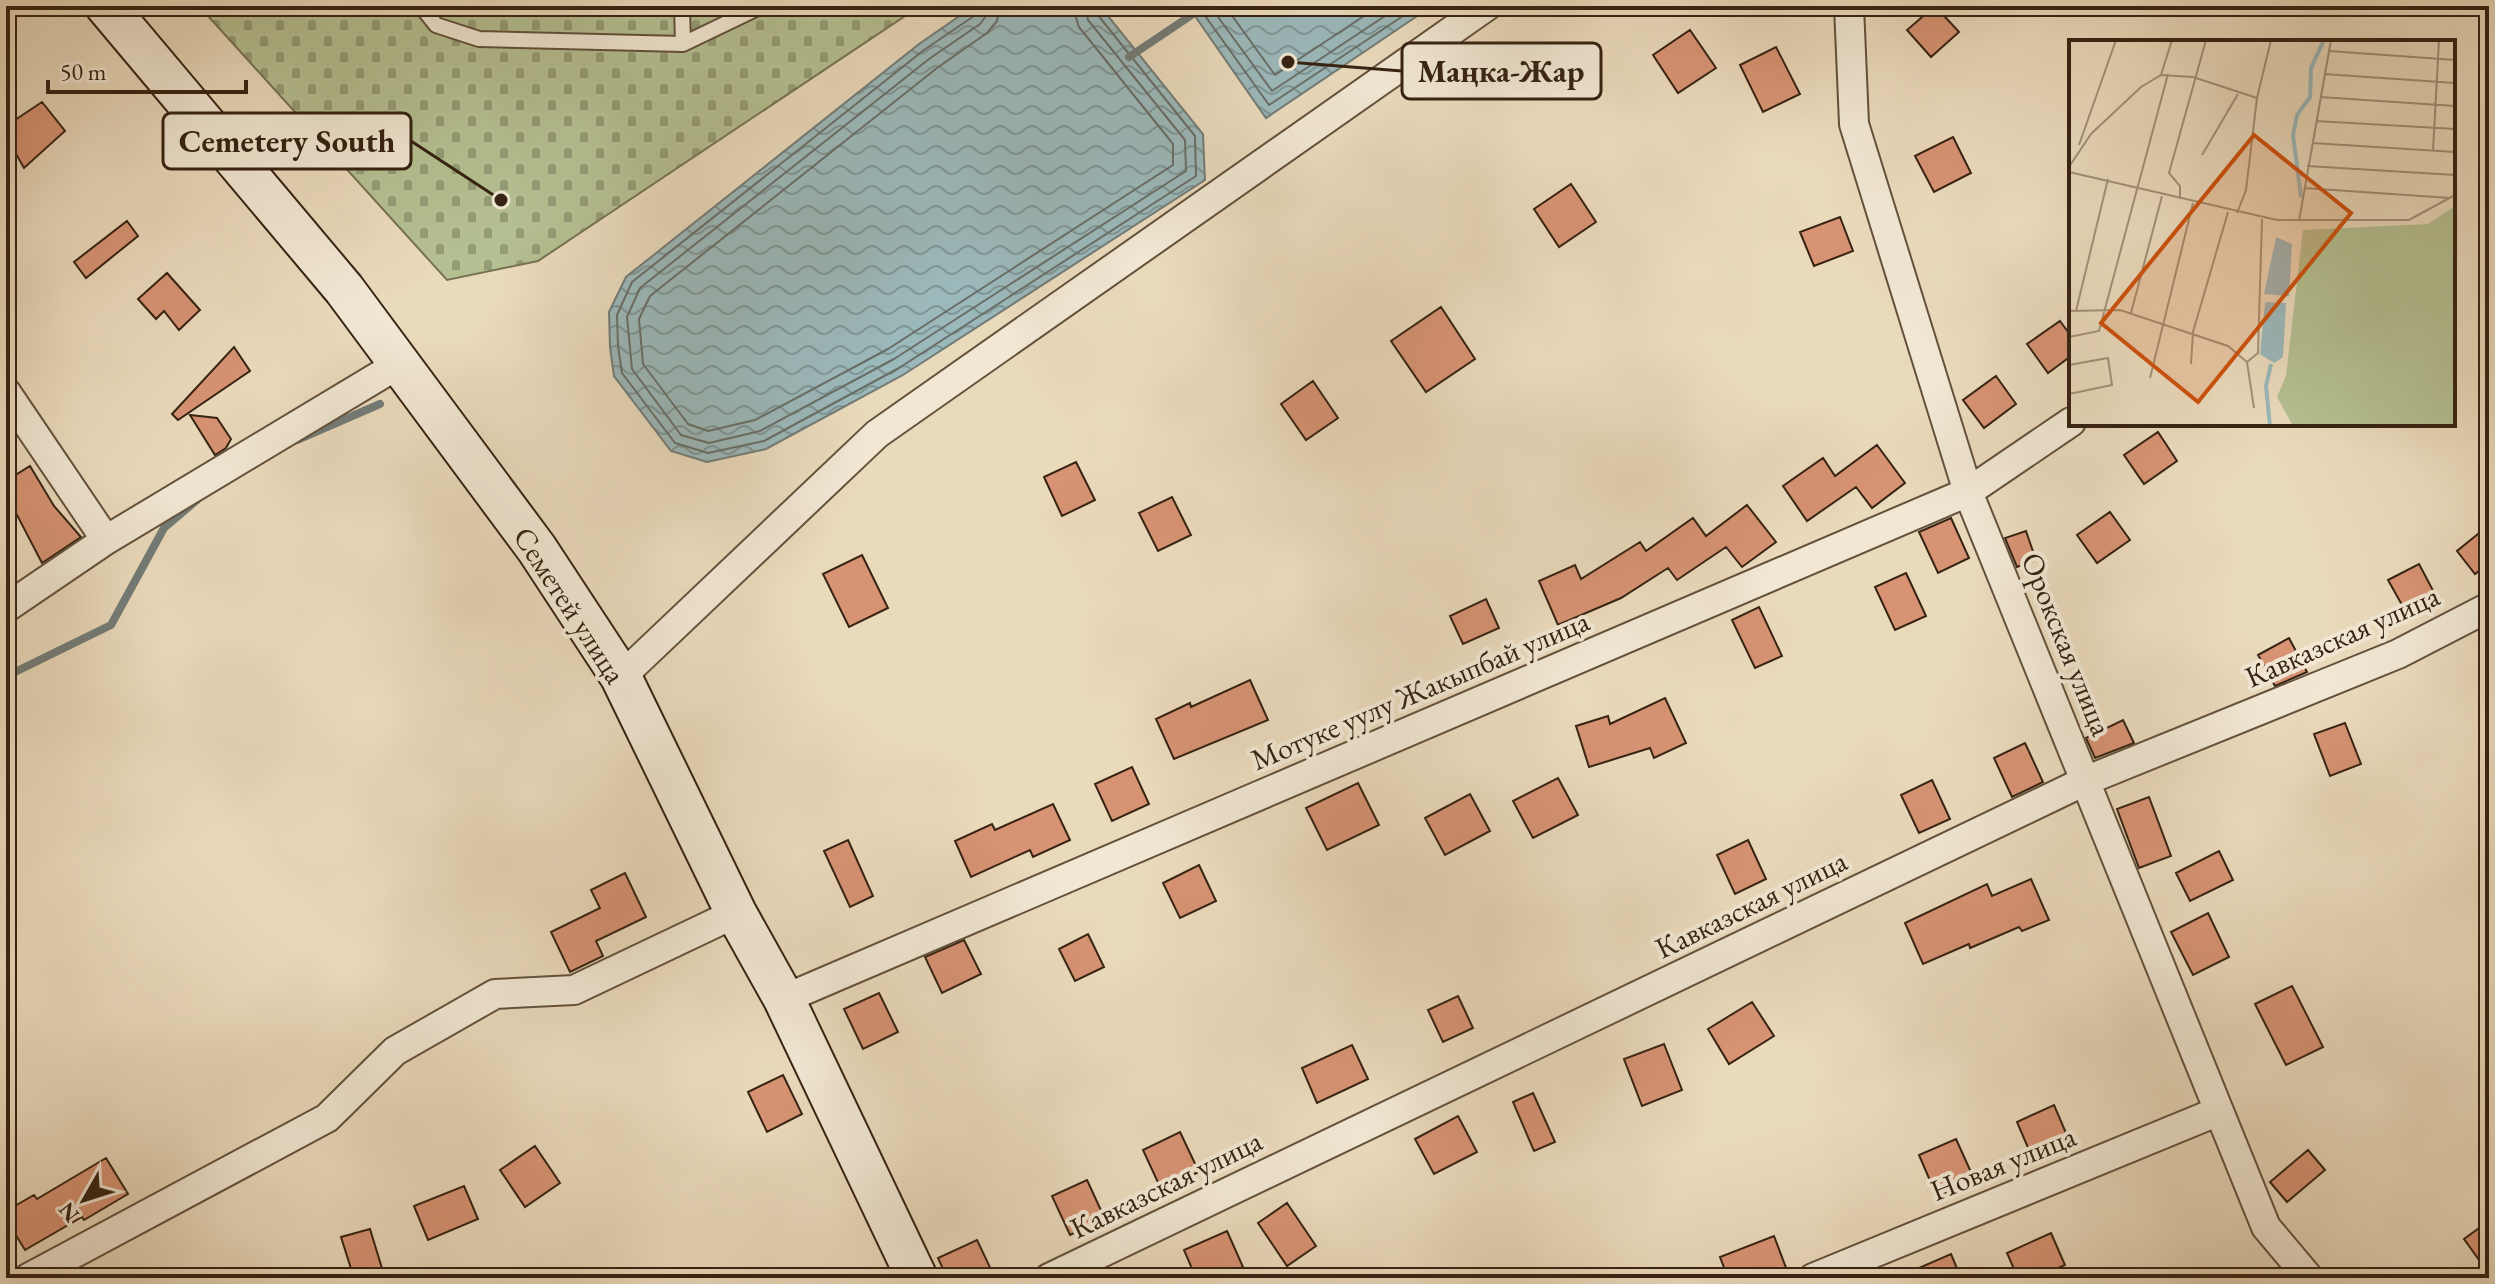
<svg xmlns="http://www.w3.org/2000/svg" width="2495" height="1284" font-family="'EB Garamond',serif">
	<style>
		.cemetery { fill: url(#cemetery-stones); stroke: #767252; stroke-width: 2 }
		.water { fill: url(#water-waves); stroke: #737c77; stroke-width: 2 }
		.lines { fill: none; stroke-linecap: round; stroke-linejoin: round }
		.shore { stroke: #686e66; stroke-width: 2 }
		.stream { stroke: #737c77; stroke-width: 8 }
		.building { fill: #d79374; stroke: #362312; stroke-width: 2 }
		.lane-casing { stroke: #63513c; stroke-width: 18 }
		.street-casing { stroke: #63513c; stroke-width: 32 }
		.secondary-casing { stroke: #362312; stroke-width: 44 }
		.lane { stroke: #f1e7d3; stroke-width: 14 }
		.street { stroke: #f1e7d3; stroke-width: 28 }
		.secondary { stroke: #f1e7d3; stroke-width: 40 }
		.labels { text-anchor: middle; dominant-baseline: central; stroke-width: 8; stroke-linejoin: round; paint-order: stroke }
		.street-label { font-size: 30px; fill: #362312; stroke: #f1e7d3 }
		.inset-river { fill: none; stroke: #9bb8ba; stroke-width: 4 }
		.inset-road { fill: none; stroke: #a29178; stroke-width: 2 }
		.view { fill: #cd510d; fill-opacity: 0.15; stroke: #cd510d; stroke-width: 4 }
		.inset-edge { fill: none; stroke: #362312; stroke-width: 4 }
		.leader { fill: none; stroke: #362312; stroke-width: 3 }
		.callout-dot { fill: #362312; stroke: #f1e7d3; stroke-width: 3 }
		.callout { fill: #f1e7d3; stroke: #362312; stroke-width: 3 }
		.callout-label { font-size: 32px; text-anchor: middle; font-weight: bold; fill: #362312 }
	</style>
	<defs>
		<pattern id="cemetery-stones" width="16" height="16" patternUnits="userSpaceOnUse" patternTransform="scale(2)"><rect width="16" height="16" fill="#b5c092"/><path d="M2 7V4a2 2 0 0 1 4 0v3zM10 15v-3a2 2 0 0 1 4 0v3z" fill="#949c76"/></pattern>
		<pattern id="water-waves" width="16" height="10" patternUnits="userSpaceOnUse" patternTransform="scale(2)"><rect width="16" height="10" fill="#9bb8ba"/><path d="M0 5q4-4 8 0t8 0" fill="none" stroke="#7f9596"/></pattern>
	</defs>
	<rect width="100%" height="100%" fill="#eadabc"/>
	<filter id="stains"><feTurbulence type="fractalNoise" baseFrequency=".0025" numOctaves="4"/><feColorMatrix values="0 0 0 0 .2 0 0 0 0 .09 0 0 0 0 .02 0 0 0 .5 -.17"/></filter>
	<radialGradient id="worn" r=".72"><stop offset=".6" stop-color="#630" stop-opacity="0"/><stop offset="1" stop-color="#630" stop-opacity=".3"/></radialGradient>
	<path class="cemetery" d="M199,6h721l-382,255 -91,19z"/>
	<path class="water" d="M974,6h126l103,128 2,46 -302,195 -137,74 -59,13 -36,-11 -57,-75 -4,-29 -1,-35 17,-35 293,-233z
		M1188,6h244l-166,112z"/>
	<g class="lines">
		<path class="shore" d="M978,6l-4,10 -50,34 -292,232 -15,33 1,31 4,27 53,70 33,10 56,-12 135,-73 297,-192 -1,-40 -98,-122 -2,-8
			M988,6l-2,10 -6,8 -51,35 -289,229 -13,29 5,52 49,66 28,8 51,-12 134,-72 292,-188 -1,-31 -97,-120 -3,-14
			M1000,6l-3,15 -10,12 -50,35 -287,228 -11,23 4,45 45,60 20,7 47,-11 133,-71 285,-184v-21l-94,-117 -7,-21
			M1198,6l71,99 149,-99
			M1210,6l62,85 128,-85
			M1225,6l50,69 104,-69"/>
		<path class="stream" d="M1129,57l76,-51
			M297,440l83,-36
			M6,679l7,-6 98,-48 53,-97 33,-28"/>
	</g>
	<path class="building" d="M1935,6l24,26 -28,25 -24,-27z
		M1690,30l26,38 -38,25 -25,-38z
		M1776,47l24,47 -37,18 -23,-47z
		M42,102l23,29 -41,37 -18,-32v-10z
		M1953,137l18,36 -37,19 -19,-36z
		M1571,184l25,38 -37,25 -25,-38z
		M1840,217l13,34 -39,15 -14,-34z
		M127,221l11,15 -52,42 -12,-16z
		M167,273l33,37 -21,20 -15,-19 -8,8 -18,-20z
		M1441,307l34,52 -49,33 -35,-51z
		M2060,321l11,15v20l-23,17 -21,-29z
		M234,347l16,24 -72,49 -6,-6z
		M1996,376l20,28 -32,24 -21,-28z
		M1313,381l25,37 -32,22 -25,-36z
		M190,415l27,3 14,21 -5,9 -11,7z
		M2158,432l19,29 -33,23 -20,-29z
		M1877,445l28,38 -33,25 -16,-21 -49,34 -24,-35 40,-28 12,18z
		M1076,462l19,38 -33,16 -18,-39z
		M30,466l24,40 27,31 -39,26 -26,-50 -10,9v-41z
		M1172,497l19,38 -33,16 -19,-38z
		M1747,505l29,37 -34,25 -16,-20 -49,33 -9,-12 -47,30 -63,27 -19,-44 36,-16 6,14 59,-37 6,9 47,-33 13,18z
		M2110,512l20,28 -33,23 -20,-28z
		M1951,518l18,40 -31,15 -19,-41z
		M2489,525v38l-14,11 -18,-23z
		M2026,531l10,29 -19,7 -12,-29z
		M862,555l26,53 -39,19 -26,-53z
		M2419,564l18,34 -30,16 -19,-34z
		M1906,573l20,43 -31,14 -20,-43z
		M1486,599l13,29 -36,16 -13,-28z
		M1759,607l23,49 -27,12 -23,-48z
		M2289,638l18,34 -32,14 -17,-31z
		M1250,680l18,40 -94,39 -18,-40 34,-16 1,4z
		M1665,698l21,45 -32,15 -4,-10 -61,19 -13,-41 32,-10 2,8z
		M2123,720l11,23 -39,15 -9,-20z
		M2345,723l16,41 -31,12 -16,-42z
		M2025,743l18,39 -31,15 -18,-39z
		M1132,767l17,37 -37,17 -17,-37z
		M1558,778l20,37 -45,23 -20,-37z
		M1932,780l18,39 -31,14 -18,-38z
		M1358,783l21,42 -52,25 -21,-42z
		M1470,794l20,37 -45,24 -20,-37z
		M2149,797l22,59 -32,12 -22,-59z
		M1053,804l17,36 -37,17 -3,-7 -59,27 -16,-36 37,-17 3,6z
		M848,840l25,56 -23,11 -26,-56z
		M1748,840l18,39 -31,15 -18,-39z
		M2219,851l14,29 -43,21 -14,-28z
		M1199,865l17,36 -36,17 -17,-35z
		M625,873l21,44 -50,24 7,15 -33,16 -19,-40 49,-24 -9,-18z
		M2031,879l18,41 -27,11 -3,-4 -49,21 -1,-4 -46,20 -18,-41 82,-39 5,12z
		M2208,913l21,44 -36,18 -22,-43z
		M1088,934l16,33 -29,14 -16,-32z
		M964,940l17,34 -39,19 -17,-36z
		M2292,986l31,61 -37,18 -31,-61z
		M879,993l19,39 -35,17 -19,-40z
		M1458,996l15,32 -30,14 -15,-32z
		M1752,1002l22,34 -45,28 -21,-35z
		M1664,1044l18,46 -40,16 -18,-47z
		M1352,1045l16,34 -51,24 -15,-35z
		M783,1075l19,39 -35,18 -19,-40z
		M1533,1093l22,49 -21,9 -21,-49z
		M2054,1105l18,42 -37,17 -18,-42z
		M1458,1116l19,36 -43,22 -19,-35z
		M1180,1132l19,40 -38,17 -18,-39z
		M1956,1139l19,42 -38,16 -18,-42z
		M535,1146l25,37 -35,24 -25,-37z
		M2308,1150l17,20 -38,32 -17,-20z
		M106,1158l22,36 -44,26 -2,-3 -57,33 -19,-31v-8l28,-16 3,4z
		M1087,1180l18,39 -35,16 -18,-39z
		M464,1186l14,33 -50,21 -14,-34z
		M1287,1203l29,43 -29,20 -29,-43z
		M2489,1221v53l-25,-35z
		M370,1229l15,49h-31l-13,-41z
		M1227,1231l16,36 -26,11h-21l-12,-28z
		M2051,1233l14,32 -30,13h-17l-11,-25z
		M1774,1236l14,37 -13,5h-47l-8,-21z
		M977,1240l18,38h-48l-9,-20z
		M1951,1254l10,24h-65z"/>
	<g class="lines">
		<g class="lane-casing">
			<path id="lane" d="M421,6l15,19 43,14 204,5 79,-38
				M682,6l1,38"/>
		</g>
		<g class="street-casing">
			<path id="street" d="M1849,6l5,118 114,368 298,735 43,51
				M6,392l100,148
				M6,608l100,-68 293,-176
				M621,677l256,-243 610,-428
				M784,999l1184,-507 103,-70
				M28,1278l299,-160 68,-67 100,-57 79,-4 162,-77
				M1049,1278l1036,-497 313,-127 91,-47
				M1813,1278l406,-167"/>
		</g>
		<g class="secondary-casing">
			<path id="secondary" d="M106,6l238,283 193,260 84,128 115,236 48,86 133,279"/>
		</g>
		<use href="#lane" class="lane"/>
		<use href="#street" class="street"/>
		<use href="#secondary" class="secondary"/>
	</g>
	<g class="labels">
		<g class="street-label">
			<text transform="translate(570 605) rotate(57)">Семетей улица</text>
			<text transform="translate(2342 636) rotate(-24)">Кавказская улица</text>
			<text transform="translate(2067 644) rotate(68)">Орокская улица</text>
			<text transform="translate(1420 690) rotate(-23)">Мотуке уулу Жакыпбай улица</text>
			<text transform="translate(1751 904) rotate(-26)">Кавказская улица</text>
			<text transform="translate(2003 1163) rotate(-22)">Новая улица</text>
			<text transform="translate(1166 1184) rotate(-26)">Кавказская улица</text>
		</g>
	</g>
	<g transform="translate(2069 40)">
		<rect width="386" height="386" fill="#eadabc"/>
		<path d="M386,166v220h-162l-16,-29 9,-21 17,-146 125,-6z" fill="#b5c092"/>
		<path d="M207,197l16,7 -3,52 -25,-2zM196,262l21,1 -3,54 -9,6 -14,-9z" fill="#9bb8ba"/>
		<path class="inset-river" d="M232,157l-8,-62 4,-20 13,-18 1,-29 13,-28M201,386l-4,-40 5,-22"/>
		<path class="inset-road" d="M260,11l126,9M255,34l131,9M92,35l11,-35M251,57l135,9M247,81l139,8M243,103l143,9M10,105l37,-105M364,111l6,-111M133,115l36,-61M238,126l148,9M0,127l22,-33 50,-47 20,-12 32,2 64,21M0,132l208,48h132l46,-25M235,148l146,10M111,159v-13l-11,-13 37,-133M168,173l9,-23 11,-92 14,-58M230,181l32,-181M0,271l51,-1 108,36 19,16 7,46M7,271l32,-132M62,273l31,-117M0,297l30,-6 69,-257M178,322l11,-9 4,-134M122,324l2,-32 35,-120M0,325l39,-7 4,27 -43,9M81,338l43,-175"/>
		<path class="view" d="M185,95l97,78 -153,189 -97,-79z"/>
		<rect width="386" height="386" class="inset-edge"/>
	</g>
	<path class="leader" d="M1288 62L1402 71M501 200L411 141"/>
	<g class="callout-dot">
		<circle cx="1288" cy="62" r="8"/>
		<circle cx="501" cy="200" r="8"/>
	</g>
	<g class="callout">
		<rect x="1402" y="43" width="199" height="56" rx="8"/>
		<rect x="163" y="113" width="248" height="56" rx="8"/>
	</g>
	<g class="callout-label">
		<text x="1501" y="82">Маңка-Жар</text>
		<text x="287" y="152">Cemetery South</text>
	</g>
	<rect width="2495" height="1284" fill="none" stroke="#eadabc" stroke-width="32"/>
	<rect x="8" y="8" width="2479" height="1268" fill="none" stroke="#362312" stroke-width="4"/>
	<rect x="16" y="16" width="2463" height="1252" fill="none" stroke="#362312" stroke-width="2"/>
	<g transform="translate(84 1200) rotate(231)" stroke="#f1e7d3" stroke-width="6" paint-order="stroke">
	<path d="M0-6L14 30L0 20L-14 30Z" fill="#362312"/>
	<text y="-12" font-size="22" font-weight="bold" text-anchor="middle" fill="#362312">N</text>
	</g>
	<path d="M48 80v12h198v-12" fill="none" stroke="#362312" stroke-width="4"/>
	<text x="60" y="80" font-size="24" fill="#362312" stroke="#f1e7d3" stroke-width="6" paint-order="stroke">50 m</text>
	<rect width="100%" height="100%" filter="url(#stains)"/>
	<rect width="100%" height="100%" fill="url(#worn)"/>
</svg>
